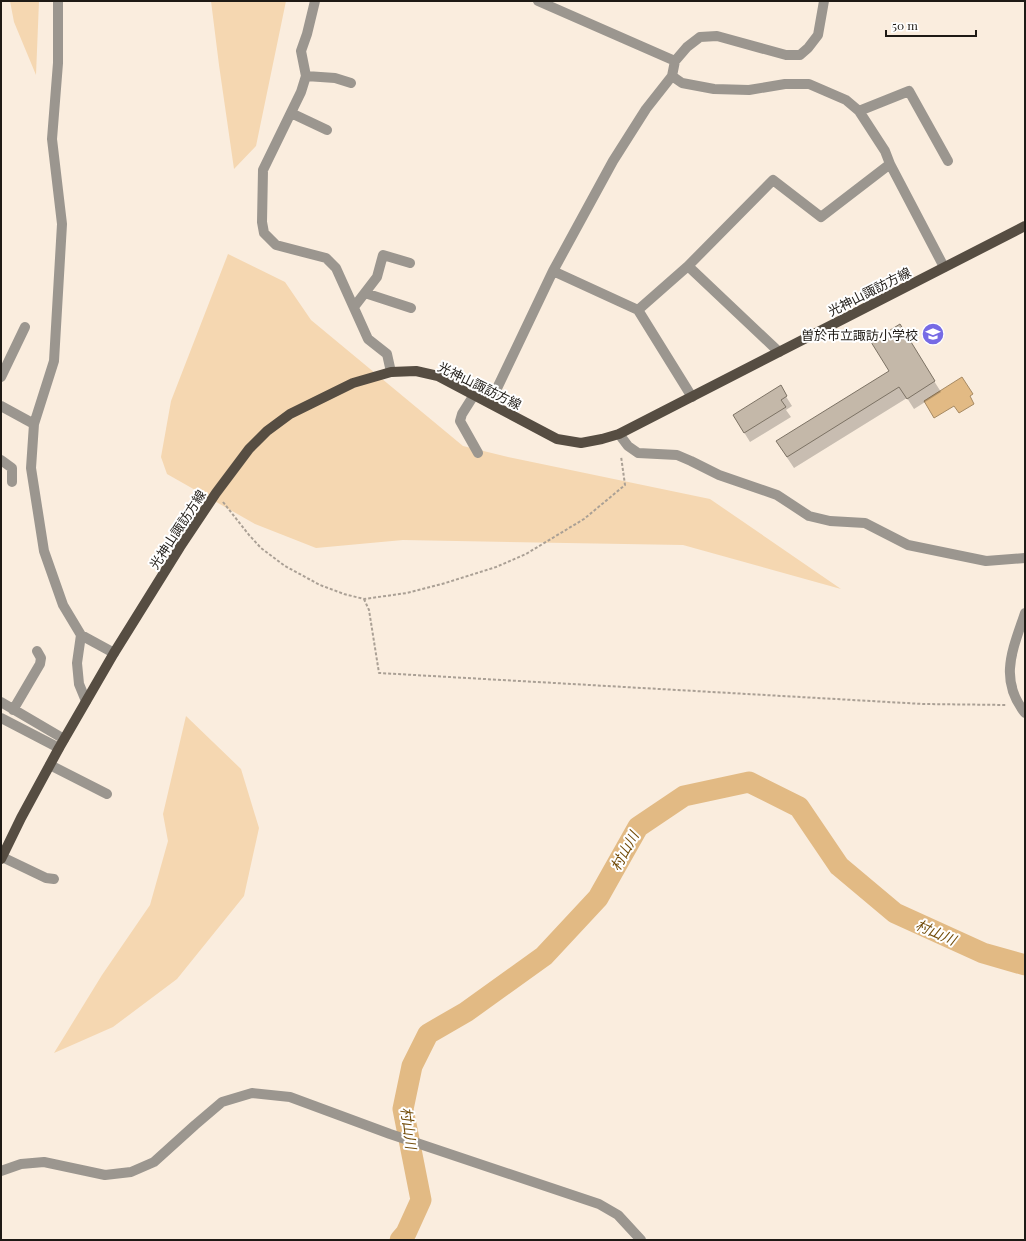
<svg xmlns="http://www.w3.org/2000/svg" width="1026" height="1241" font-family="'Playfair Display','Noto Sans JP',serif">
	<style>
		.green { fill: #f5d7b1 }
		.water { fill: #e2ba84; stroke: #a78a63 }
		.shadow { fill: #0003 }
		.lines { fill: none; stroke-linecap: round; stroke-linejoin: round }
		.river { stroke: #e2ba84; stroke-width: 21 }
		.building { fill: #c4b8a9; stroke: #7c7264 }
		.path { stroke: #aaa095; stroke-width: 2; stroke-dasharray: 3 2; stroke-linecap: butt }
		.minor { stroke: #9b968f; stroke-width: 10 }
		.major { stroke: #564d42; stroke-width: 10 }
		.labels { text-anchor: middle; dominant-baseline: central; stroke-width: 4; stroke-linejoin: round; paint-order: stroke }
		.street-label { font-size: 13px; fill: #1e1a15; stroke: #fff }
		.poi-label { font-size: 13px; fill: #1e1a15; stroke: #fff; text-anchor: end }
		.water-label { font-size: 14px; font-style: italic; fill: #724c09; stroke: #fff }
	</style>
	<rect width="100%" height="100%" fill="#faedde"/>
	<path class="green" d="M10,1h29l-3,74 -22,-53z
		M211,1h75l-30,145 -22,23 -15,-104z
		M228,254l57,28 26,38 152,126 45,11 202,42 131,90 -158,-44 -280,-5 -87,8 -61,-24 -88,-50 -6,-17 10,-56z
		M186,716l55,53 18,59 -15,68 -67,83 -64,48 -59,26 48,-78 48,-70 18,-64 -5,-27z"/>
	<path class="water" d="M962,377l11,17 -3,2 4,8 -15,9 -5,-7 -20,12 -10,-17z"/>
	<path class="shadow" d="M890,371l44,10 7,11 -27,17 -7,-11 -113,70 -10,-15z
		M780,387l12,19 -6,4 5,7 -41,25 -16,-26z"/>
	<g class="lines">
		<path class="river" d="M400,1240l6,-7 15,-33 -18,-91 9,-43 16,-32 38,-22 78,-56 54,-58 40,-71 46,-31 65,-14 50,25 40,59 56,47 88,40 42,12"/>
	</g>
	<path class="building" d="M900,324l35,57 -28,18 -8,-12 -112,70 -11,-16 113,-70 -18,-29z
		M781,385l6,11 -6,4 5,7 -42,26 -11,-18z"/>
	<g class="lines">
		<path class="path" d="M223,502l26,33 12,13 24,18 35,19 24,9 20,5 43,-6 35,-9 54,-17 30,-13 58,-35 41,-34 -4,-29
			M364,599l5,11 10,63 544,31 84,1"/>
		<path class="minor" d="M58,1v62l-6,76 10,85 -8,137 -20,63 -3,44 13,83 19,54 18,30 33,18
			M315,1l-8,33 -6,17 5,25 -5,16 -38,78 -1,52 2,11 12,12 50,13 10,10 32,71 19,15 4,18
			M538,1l137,60
			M306,76l29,2 16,5
			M672,76l10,7 32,6 35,1 36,-6h24l37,16 13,11 26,40 5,13 54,103
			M859,111l50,-20 39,70
			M291,113l36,17
			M688,266l85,-86 48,37 69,-53
			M553,271l85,39 50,-44 91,86
			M365,293l46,15
			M354,307l23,-30 6,-22 27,8
			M638,310l54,87
			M1,377l24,-50
			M474,395l-12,19 -2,7 18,32
			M490,403l63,-132 60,-110 33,-52 26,-33 3,-15 12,-14 13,-10 17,-1 69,19h14l8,-7 10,-13 6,-34
			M1,406l33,18
			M619,434l9,12 10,7 39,2 14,6 28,14 58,20 32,21 21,5 35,2 43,22 78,16 39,-3
			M1,460l11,8v14
			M1025,613c-12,36 -27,66 0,100
			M81,635l-4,28 2,21 7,17
			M1,702l63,37
			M13,710l27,-46 1,-6 -4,-7
			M1,718l58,30
			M50,765l57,29
			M2,857l44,21 8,1
			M1,1171l20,-7 23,-2 61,13 26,-3 23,-10 41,-37 27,-23 30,-9 38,4 100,37 209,70 19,11 23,25"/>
		<path class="major" d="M1,859l20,-41 38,-70 55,-95 66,-106 36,-54 33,-44 18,-18 23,-17 63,-31 38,-11 25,-1 22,5 119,63 24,4 21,-4 17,-5 406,-208"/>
	</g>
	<defs>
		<g id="school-disc" transform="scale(1.15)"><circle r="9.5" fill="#766ae5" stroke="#fff"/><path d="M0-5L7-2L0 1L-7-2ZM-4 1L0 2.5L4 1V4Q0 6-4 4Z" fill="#fff"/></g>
	</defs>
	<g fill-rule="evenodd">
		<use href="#school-disc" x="933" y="334"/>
	</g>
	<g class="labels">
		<g class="street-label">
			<text transform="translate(869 291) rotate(-27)">光神山諏訪方線</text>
			<text transform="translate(480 385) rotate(26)">光神山諏訪方線</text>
			<text transform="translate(177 529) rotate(-57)">光神山諏訪方線</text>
		</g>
		<g class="poi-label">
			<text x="918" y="334">曽於市立諏訪小学校</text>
		</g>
		<g class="water-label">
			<text transform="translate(624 851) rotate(-61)">村山川</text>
			<text transform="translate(936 932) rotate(24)">村山川</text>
			<text transform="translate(409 1128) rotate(83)">村山川</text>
		</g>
	</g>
	<rect width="1026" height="1241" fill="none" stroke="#1e1a15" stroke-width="4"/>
	<path d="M886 30v6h90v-6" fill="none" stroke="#1e1a15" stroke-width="2"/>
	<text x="892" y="30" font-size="12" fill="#1e1a15" stroke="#ffffff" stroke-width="3" paint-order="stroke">50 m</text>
</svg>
